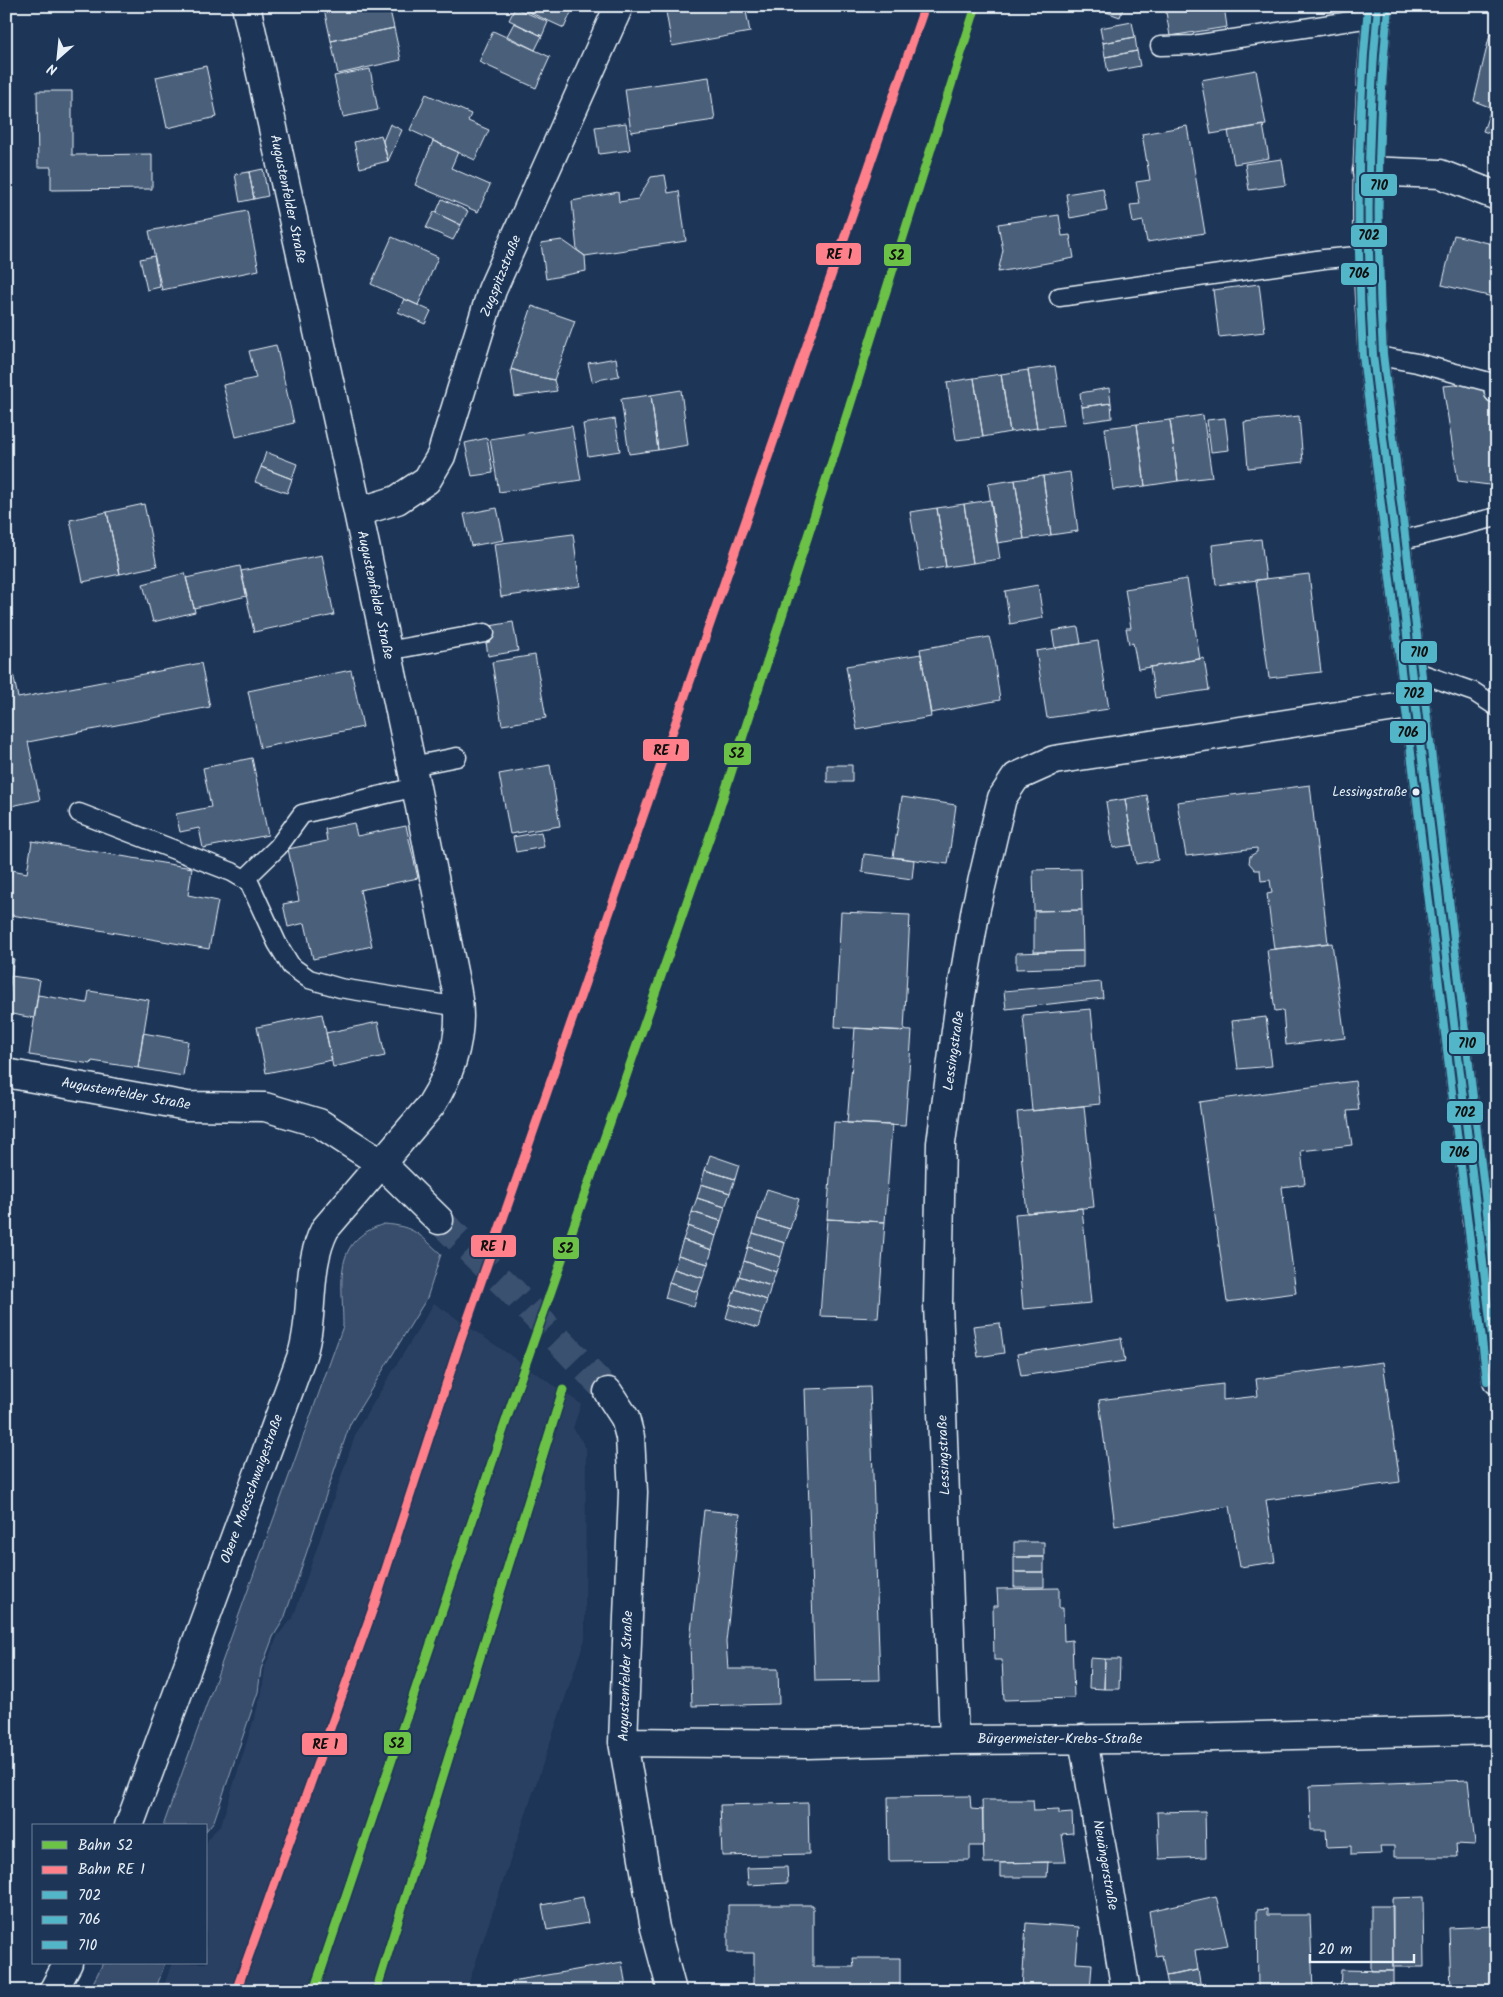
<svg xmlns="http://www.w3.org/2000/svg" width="1503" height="1997" font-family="Kalam,sans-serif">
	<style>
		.built { fill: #2a4162 }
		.green { fill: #374d6c; stroke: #909fb2 }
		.building { fill: #495e7a; stroke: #e8f1f8 }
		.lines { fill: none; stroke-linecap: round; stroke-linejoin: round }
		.minor-tunnel { stroke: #3b516f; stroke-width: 28; stroke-dasharray: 28 14; stroke-linecap: butt }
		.service-casing { stroke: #e8f1f8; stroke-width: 21 }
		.minor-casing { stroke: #e8f1f8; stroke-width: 31 }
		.secondary-casing { stroke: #e8f1f8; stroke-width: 31 }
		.service { stroke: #1d3557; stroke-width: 18 }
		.minor { stroke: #1d3557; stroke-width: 28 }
		.secondary { stroke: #1d3557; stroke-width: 28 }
		.bus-1-casing { stroke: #1d3557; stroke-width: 11 }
		.bus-2-casing { stroke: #1d3557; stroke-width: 11 }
		.bus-3-casing { stroke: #1d3557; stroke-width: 11 }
		.bus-1 { stroke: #53b5c8; stroke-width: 8 }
		.bus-2 { stroke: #53b5c8; stroke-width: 8 }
		.bus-3 { stroke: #53b5c8; stroke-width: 8 }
		.rail-1-casing { stroke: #1d3557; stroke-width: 12 }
		.rail-2-casing { stroke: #1d3557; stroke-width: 12 }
		.rail-1 { stroke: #6cc247; stroke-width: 9 }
		.rail-2 { stroke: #ff808b; stroke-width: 9 }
		.bus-dot { fill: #e8f1f8; stroke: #1d3557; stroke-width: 2 }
		.labels { text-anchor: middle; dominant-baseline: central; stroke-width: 4; stroke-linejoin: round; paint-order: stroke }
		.bus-label { font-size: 13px; fill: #e8f1f8; stroke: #1d3557; text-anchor: end }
		.street-label { font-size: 14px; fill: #e8f1f8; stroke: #1d3557 }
		.line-badge { stroke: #1d3557; stroke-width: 2 }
		.pale-badge-label { font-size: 14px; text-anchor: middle; font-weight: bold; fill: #111 }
	</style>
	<rect width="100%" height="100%" fill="#1d3557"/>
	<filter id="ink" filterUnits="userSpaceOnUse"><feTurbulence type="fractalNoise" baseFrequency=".02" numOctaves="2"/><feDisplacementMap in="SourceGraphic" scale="10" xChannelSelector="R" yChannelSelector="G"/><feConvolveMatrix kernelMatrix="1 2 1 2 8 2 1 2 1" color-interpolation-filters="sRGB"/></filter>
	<g filter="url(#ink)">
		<path class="built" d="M434,1303l147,101 -8,24 13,20 -1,191 -119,352h-304l10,-28h34v-118l3,-8 12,-12 41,-132 3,-26 13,-32 15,-17 64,-188z"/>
		<path class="green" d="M384,1224c30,2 36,11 57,30l-14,44 -77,126 -66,195 -11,18 -12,32 -3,23 -44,129 -8,10v-5h-43l180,-500c0,-46 -12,-85 41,-102z
			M103,1963h62l-10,28h-66z"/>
		<path class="building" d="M338,6h51l5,22 -63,13 -7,-32z
			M516,6h58l-10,22z
			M665,6h80l5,26 -78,14z
			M1089,6h35l-4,11z
			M1165,6h59l3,21 -57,9z
			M515,8l33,14 -6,14 -33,-16z
			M1132,22l3,15 -32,6 -3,-15z
			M514,23l28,13 -7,14 -28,-14z
			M394,28l7,32 -63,14 -7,-33z
			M493,31l57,26 -14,31 -57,-26z
			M1490,34l7,3v56l-5,15 -18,-7z
			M1135,37l2,14 -32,6 -2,-14z
			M1137,51l3,15 -32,6 -3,-15z
			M206,66l11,51 -50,11 -11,-51z
			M370,69l8,41 -35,7 -9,-41z
			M1256,70l10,55 -55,9 -10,-54z
			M709,77l6,43 -84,12 -6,-43z
			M37,91h35v64l80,-1v35l-101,1v-23h-13z
			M1497,93v43l-14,-5z
			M426,94l45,20 -3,7 21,9 -14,30 -65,-30z
			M626,123l4,27 -31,4 -4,-27z
			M390,124l12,6 -14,31 -5,-20z
			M1263,125l6,33 -35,6 -6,-33z
			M1187,126l18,107 -58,9 -4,-21 -10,2 -3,-18 10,-1 -4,-22 14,-2 -8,-46z
			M381,135l7,26 -28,7 -6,-26z
			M433,141l25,11 -7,16 39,17 -12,27 -63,-27z
			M1282,159l4,26 -37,5 -4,-26z
			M263,169l5,27 -14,3 -5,-27z
			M249,172l5,27 -14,3 -5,-28z
			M665,175l3,18 11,-2 7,50 -101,15 -8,-6 -5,-49 46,-9 1,10 19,-3 13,-22z
			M1103,188l4,23 -37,7 -4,-24z
			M442,199l26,12 -7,14 -25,-12z
			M247,211l12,59 -97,20 -13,-59z
			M434,212l27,13 -8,15 -27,-12z
			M1059,215l3,21 8,-1 4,23 -76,14 5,-22 -5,-26z
			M1454,235l43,10 -5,28 5,1v24l-55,-13z
			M392,237l46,20 -20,48 -47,-21z
			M562,240l23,16 1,15 -40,8 -5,-36z
			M154,256l6,31 -13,3 -7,-31z
			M1259,284l6,48 -46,5 -6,-47z
			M404,299l27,12 -6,13 -27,-12z
			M532,306l43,15 -21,59 -24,-5 -19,-6z
			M276,345l18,78 -58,14 -13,-52 33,-7 -7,-27z
			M616,358l3,18 -27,5 -4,-18z
			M1055,366l9,59 -27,3 -9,-58z
			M511,369l19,6 24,5 3,11 -42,6z
			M1028,370l9,58 -27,4 -9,-58z
			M1001,374l9,58 -27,5 -9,-59z
			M974,378l9,59 -27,3 -9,-58z
			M1468,384l29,10v92l-39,-5 -15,-95z
			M1109,388l2,15 -29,4 -2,-14z
			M681,390l7,55 -30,5 -7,-55z
			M651,395l7,55 -29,4 -8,-55z
			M1111,403l1,15 -28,4 -2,-15z
			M1203,415l9,62 -34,4 -8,-61z
			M1299,416l4,46 -55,6 -4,-46z
			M1225,418l4,32 -18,2 -4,-32z
			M615,419l5,32 -32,5 -5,-32z
			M1170,420l8,61 -33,5 -8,-62z
			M1137,424l8,62 -32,4 -8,-62z
			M572,426l9,54 -82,12 -9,-53z
			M487,438l6,35 -21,3 -7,-33z
			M266,452l31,12 -5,15 -31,-12z
			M261,467l31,12 -5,14 -32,-11z
			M1070,472l8,59 -27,4 -8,-59z
			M1043,476l8,59 -27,4 -9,-59z
			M1015,480l9,59 -27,4 -9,-59z
			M991,500l9,59 -27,4 -9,-59z
			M144,504l13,62 -37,8 -13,-62z
			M964,504l9,59 -27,4 -9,-59z
			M497,508l7,32 -33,6 -7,-32z
			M937,508l9,59 -26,4 -10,-59z
			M107,512l13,62 -37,8 -13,-62z
			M573,534l7,52 -79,11 -7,-53z
			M1261,539l5,40 -50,6 -4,-40z
			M322,555l12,60 -80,17 -13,-61z
			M240,566l7,30 -53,12 -8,-30z
			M185,573l10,39 -42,10 -10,-38z
			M1309,574l12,98 -52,6 -13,-98z
			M1187,579l13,80 -62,10 -5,-26 -4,1 -3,-16h5l-6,-39z
			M1038,585l5,33 -33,6 -5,-33z
			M513,622l5,29 -30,5 -4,-29z
			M1078,627l3,17 -26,4 -3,-17z
			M1497,634v20l-7,-2z
			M989,637l4,15 7,48 -69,13 -11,-64z
			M6,639l12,59 183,-35 9,44 -182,35 12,58 -34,7z
			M1098,641l11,68 -62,9 -11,-67z
			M921,654l10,63 -74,13 -11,-64z
			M535,655l11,63 -44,7 -10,-63z
			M1204,658l5,32 -54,8 -5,-31z
			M351,670l12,57 -103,21 -12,-57z
			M252,758l16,77 -65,13 -4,-20 -19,4 -4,-18 35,-7 -8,-39z
			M550,765l10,61 -50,8 -11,-60z
			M827,765h25v17h-25z
			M1310,785l18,158 -54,6 -7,-55 5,-1 -2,-13 -9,1 -1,-11h-5l-6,-7 1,-7 7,-4v-4l-71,8 -9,-54z
			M1147,795l11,65 -22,4 -11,-65z
			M902,797l54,8 -8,59 -55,-7z
			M1125,799l8,46 -20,3 -7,-46z
			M354,823l3,13 49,-10 12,52 -58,12 12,56 -59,13 -8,-36 -17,4 -5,-23 16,-3 -11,-52 39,-8 -2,-12z
			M541,832l3,15 -28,5 -3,-15z
			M32,841l160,27 -4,27 30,6 -9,48 -203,-35 6,-44 15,3z
			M864,854l50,6 -2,19 -50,-7z
			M1081,869l1,41 -48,1 -1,-41z
			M1082,910l1,41 -49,1v-41z
			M841,912l69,3 -6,116 -69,-4z
			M1332,943l13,95 -59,7 -3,-35 -8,1 -8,-61z
			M1083,951v16l-67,2v-16z
			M6,958l8,1 -8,48z
			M11,976l29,4 -6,38 -28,-5z
			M1101,982l2,16 -97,11 -2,-18z
			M89,991l60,9 -11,68 -46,-7 -1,3 -62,-9 9,-60 49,8z
			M1091,1009l9,95 -68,7 -9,-96z
			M322,1014l10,46 -66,13 -9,-46z
			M1266,1017l6,49 -34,3 -6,-48z
			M378,1022l7,34 -52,11 -7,-34z
			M855,1028l57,3 -7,95 -58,-3z
			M143,1033l45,8 -5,35 -45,-8z
			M1355,1081l4,29 -12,1 5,34 -51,6 4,33 -23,3 14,106 -69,9 -28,-200z
			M1084,1106l10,101 -67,6 -10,-101z
			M834,1122l58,3 -7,97 -58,-3z
			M710,1155l29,10 -4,14 -30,-9z
			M705,1170l30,9 -5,14 -29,-9z
			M701,1184l29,9 -5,14 -28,-9z
			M767,1189l32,10 -9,30 -33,-10z
			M697,1198l28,9 -4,14 -29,-9z
			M1082,1208l9,95 -68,6 -8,-95z
			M692,1212l29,9 -5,15 -28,-10z
			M757,1219l33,10 -5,14 -32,-10z
			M827,1219l58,3 -7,96 -58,-2z
			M688,1226l28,10 -4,14 -29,-10z
			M753,1233l32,10 -4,14 -33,-10z
			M683,1240l29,10 -4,14 -30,-9z
			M748,1247l33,10 -5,15 -32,-11z
			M678,1255l30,9 -5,14 -29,-9z
			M744,1261l32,11 -5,14 -32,-10z
			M674,1269l29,9 -5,14 -29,-9z
			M739,1276l32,10 -4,14 -32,-11z
			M669,1283l29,9 -4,15 -29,-9z
			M735,1289l32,11 -5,14 -32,-10z
			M730,1304l32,10 -4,14 -32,-10z
			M1000,1323l4,30 -26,4 -5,-31z
			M1121,1338l4,23 -104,15 -4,-22z
			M1383,1362l17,120 -134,18 9,62 -35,5 -10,-61 -115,20 -16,-126 124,-16v16l35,-4 -2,-17z
			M870,1387l10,293 -65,1 -10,-292z
			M704,1510l36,4 -14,128 2,27h50l1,35 -87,2 -2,-65z
			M1014,1542h30v15h-30z
			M1014,1557h30v15h-30z
			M1014,1572h30v15h-30z
			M1059,1588v20h4l1,33 8,-1 2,58 -70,2 -2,-40h-8l-1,-54h5l-1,-17z
			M1090,1658l15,1 -1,30 -15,-1z
			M1105,1659h15l-1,30h-15z
			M1468,1780l7,65 -19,-1 1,13h-63v-11h-14l1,8 -30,1v-9l-24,1 -1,-17h-15l-1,-44z
			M970,1796l1,13 12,1v36h-13v14l-81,1 -1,-64z
			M982,1800h51l1,11 25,-1v4l13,-1 1,20 -11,1 4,28 -82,1z
			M808,1803l1,51 -87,2 -2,-51z
			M1205,1811l1,46 -47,2 -2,-47z
			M1048,1862l-1,15h-47v-14z
			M787,1867l1,16 -40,2 -1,-17z
			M1216,1896l12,49 -33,5 3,20 -32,6 -4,-21 -6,1 -7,-45z
			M583,1897l5,26 -41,7 -5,-25z
			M1423,1897l1,70h-31l-1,-69z
			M728,1905h85v62h41l-1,-9h47v33h-146v-38h-26z
			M1371,1906h22v65h-22z
			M1267,1909v6h43l3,76h-55l-1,-81z
			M1026,1923l53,4 -3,36 16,1 -2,27 -68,-2z
			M1493,1926l2,65h-44l-2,-63z
			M622,1962l4,26 -15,3h-98l-1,-10z
			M1198,1970l3,18 -17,3h-15l-3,-15z
			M1341,1970l52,1v20h-53z"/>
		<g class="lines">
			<path class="minor-tunnel" d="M439,1220l72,70 97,102"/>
			<g class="service-casing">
				<path id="service" d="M1160,46l33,-1 184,-28
					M1059,297l265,-38 44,-4
					M1373,355l44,8 76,20 1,10
					M1394,542l103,-25
					M387,651l98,-18
					M1411,670l63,22 23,15
					M412,766l45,-9
					M79,813l153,59 17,10 28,61 14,23 18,13 31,9 120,19
					M245,879l33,-32 24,-33 114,-27"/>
			</g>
			<g class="minor-casing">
				<path id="minor" d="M1367,171l73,3 57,22
					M358,512l39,-12 30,-20 14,-24 51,-166 127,-284
					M6,1073l181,33 78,1 54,16 63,41 57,56
					M1477,1221l20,-2
					M608,1392l17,26 5,19 3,55 -10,250 32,186 17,63
					M1083,1739l43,252
					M954,1740l-16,-437 3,-160 19,-142 16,-93 26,-110 14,-21 38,-17 361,-56
					M623,1742l184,2 147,-4 183,-1 360,-9
					M129,1826l173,-471c13,-41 3,-87 23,-126l106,-124c22,-35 33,-71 26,-113l-41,-205 -58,-275 -112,-506
					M53,1991l15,-28"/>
			</g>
			<g class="secondary-casing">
				<path id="secondary" d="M1378,6c-8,82 -12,164 -10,247 0,34 3,68 5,102l124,1025"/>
			</g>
			<use href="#service" class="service"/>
			<use href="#minor" class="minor"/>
			<use href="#secondary" class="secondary"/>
			<g class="bus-1-casing">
				<path id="bus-1" d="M1378,6c-11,117 -12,232 -5,349l124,1023"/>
			</g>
			<g class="bus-2-casing">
				<path id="bus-2" d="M1368,6c-11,117 -12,233 -5,350l124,1025"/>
			</g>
			<g class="bus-3-casing">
				<path id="bus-3" d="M1388,7c-11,116 -12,231 -5,347l114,941"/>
			</g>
			<use href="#bus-1" class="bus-1"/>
			<use href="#bus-2" class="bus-2"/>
			<use href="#bus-3" class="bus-3"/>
			<g class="rail-1-casing">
				<path id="rail-1" d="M314,1991l200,-594 204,-584 121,-373 137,-434
					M376,1991l187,-601"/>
			</g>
			<g class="rail-2-casing">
				<path id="rail-2" d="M236,1991l139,-388 85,-261 465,-1336"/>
			</g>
			<use href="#rail-1" class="rail-1"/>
			<use href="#rail-2" class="rail-2"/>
		</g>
	</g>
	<circle class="bus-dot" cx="1416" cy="792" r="4.5"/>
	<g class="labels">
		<g class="bus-label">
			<text x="1407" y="792">Lessingstraße</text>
		</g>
		<g class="street-label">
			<text transform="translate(288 199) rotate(78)">Augustenfelder Straße</text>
			<text transform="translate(501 276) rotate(-68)">Zugspitzstraße</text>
			<text transform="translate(375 595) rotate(78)">Augustenfelder Straße</text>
			<text transform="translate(954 1051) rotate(-82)">Lessingstraße</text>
			<text transform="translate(126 1094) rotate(10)">Augustenfelder Straße</text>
			<text transform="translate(944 1455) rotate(-92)">Lessingstraße</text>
			<text transform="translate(252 1489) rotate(-70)">Obere Moosschwaigestraße</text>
			<text transform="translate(626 1676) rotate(-88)">Augustenfelder Straße</text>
			<text x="1060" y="1739">Bürgermeister-Krebs-Straße</text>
			<text transform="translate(1105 1865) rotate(80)">Neuängerstraße</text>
		</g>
	</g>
	<g class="line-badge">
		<rect x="1360" y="173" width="38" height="24" rx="5" fill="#53b5c8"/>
		<rect x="1350" y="224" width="38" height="24" rx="5" fill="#53b5c8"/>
		<rect x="815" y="242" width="47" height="24" rx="5" fill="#ff808b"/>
		<rect x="883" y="243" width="29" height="24" rx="5" fill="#6cc247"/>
		<rect x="1340" y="262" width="38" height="24" rx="5" fill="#53b5c8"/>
		<rect x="1400" y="640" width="38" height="24" rx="5" fill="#53b5c8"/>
		<rect x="1395" y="681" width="38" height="24" rx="5" fill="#53b5c8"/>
		<rect x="1389" y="720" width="38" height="24" rx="5" fill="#53b5c8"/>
		<rect x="642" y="738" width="48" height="24" rx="5" fill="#ff808b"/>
		<rect x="723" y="742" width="29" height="24" rx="5" fill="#6cc247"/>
		<rect x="1448" y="1031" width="38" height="24" rx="5" fill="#53b5c8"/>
		<rect x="1446" y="1100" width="38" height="24" rx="5" fill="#53b5c8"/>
		<rect x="1440" y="1140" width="38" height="24" rx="5" fill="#53b5c8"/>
		<rect x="470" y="1234" width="47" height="24" rx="5" fill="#ff808b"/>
		<rect x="552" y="1236" width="28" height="24" rx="5" fill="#6cc247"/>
		<rect x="383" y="1731" width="29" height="24" rx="5" fill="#6cc247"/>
		<rect x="301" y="1732" width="47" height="24" rx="5" fill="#ff808b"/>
	</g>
	<g class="pale-badge-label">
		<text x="1379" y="190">710</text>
		<text x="1369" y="240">702</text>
		<text x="839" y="259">RE 1</text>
		<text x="897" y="260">S2</text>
		<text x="1359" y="278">706</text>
		<text x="1419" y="657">710</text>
		<text x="1414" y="698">702</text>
		<text x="1408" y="737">706</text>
		<text x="666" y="755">RE 1</text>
		<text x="737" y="758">S2</text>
		<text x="1467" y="1048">710</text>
		<text x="1465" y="1117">702</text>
		<text x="1459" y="1157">706</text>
		<text x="493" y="1251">RE 1</text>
		<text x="566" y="1253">S2</text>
		<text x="397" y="1748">S2</text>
		<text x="325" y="1749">RE 1</text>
	</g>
	<rect width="1503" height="1997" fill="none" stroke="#1d3557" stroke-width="25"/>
	<rect x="12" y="12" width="1478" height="1972" fill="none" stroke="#e8f1f8" stroke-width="2" filter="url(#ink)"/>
	<rect x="32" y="1824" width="175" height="140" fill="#1d3557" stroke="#6e8097"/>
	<rect x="42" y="1841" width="25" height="8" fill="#6cc247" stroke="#6e8097"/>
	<text x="78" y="1850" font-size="15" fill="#e8f1f8">Bahn S2</text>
	<rect x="42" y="1866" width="25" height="8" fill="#ff808b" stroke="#6e8097"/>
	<text x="78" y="1874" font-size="15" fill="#e8f1f8">Bahn RE 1</text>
	<rect x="42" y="1891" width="25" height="8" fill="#53b5c8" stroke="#6e8097"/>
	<text x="78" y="1900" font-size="15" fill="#e8f1f8">702</text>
	<rect x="42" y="1916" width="25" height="8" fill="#53b5c8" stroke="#6e8097"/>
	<text x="78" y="1924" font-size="15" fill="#e8f1f8">706</text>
	<rect x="42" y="1941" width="25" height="8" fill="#53b5c8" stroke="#6e8097"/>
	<text x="78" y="1950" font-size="15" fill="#e8f1f8">710</text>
	<g transform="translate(58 58) rotate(207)" stroke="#1d3557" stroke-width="4" paint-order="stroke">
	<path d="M0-4L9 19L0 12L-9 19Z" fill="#e8f1f8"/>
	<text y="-8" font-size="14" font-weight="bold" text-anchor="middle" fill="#e8f1f8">N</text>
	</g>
	<path d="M1310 1954v8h104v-8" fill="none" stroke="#e8f1f8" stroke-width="2.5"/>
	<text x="1318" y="1954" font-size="15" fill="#e8f1f8" stroke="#1d3557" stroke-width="4" paint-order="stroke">20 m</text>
</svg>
